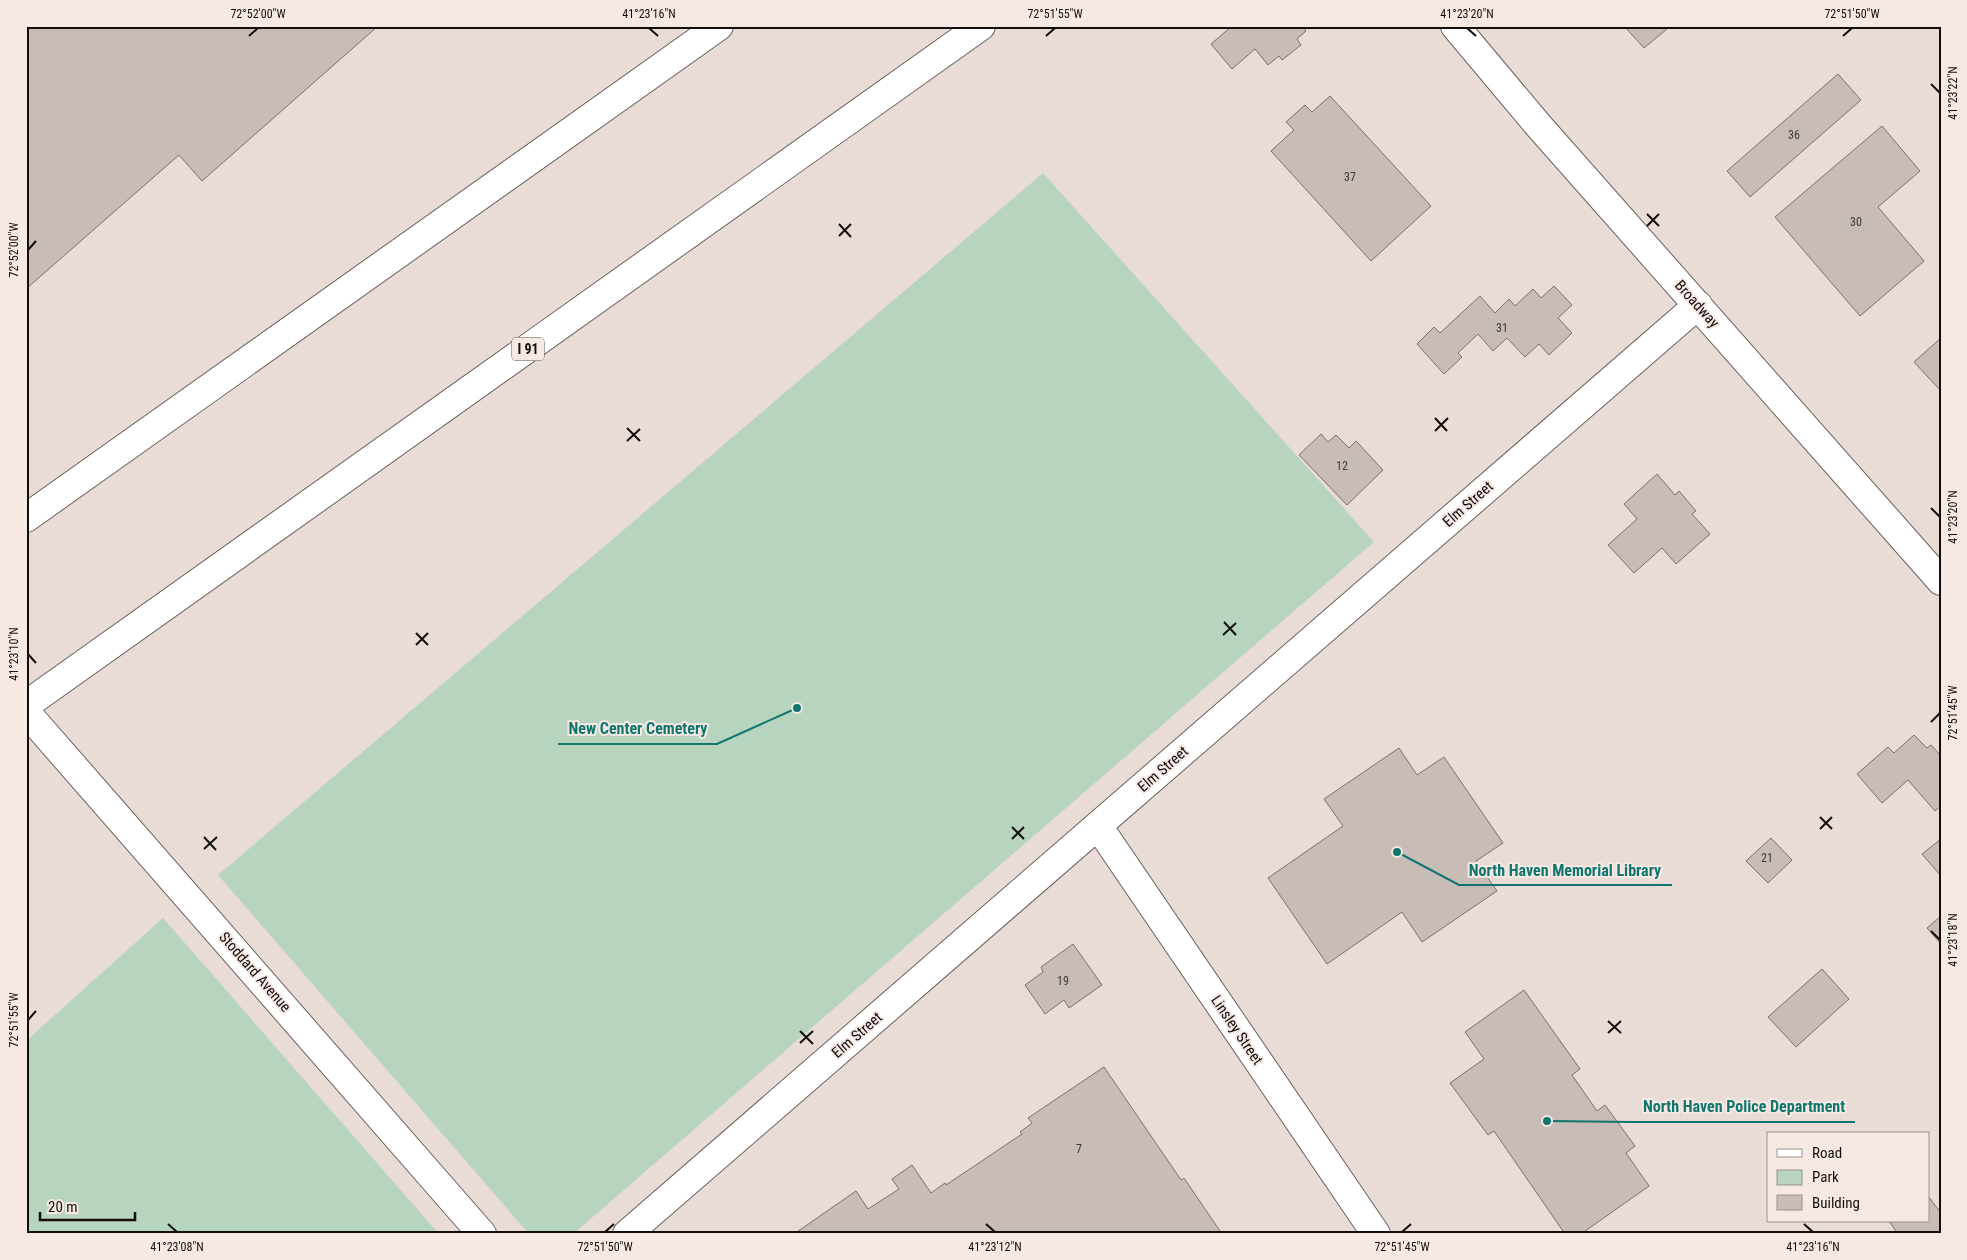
<svg xmlns="http://www.w3.org/2000/svg" width="1967" height="1260" font-family="'Roboto Condensed',sans-serif">
	<style>
		.green { fill: #b7d4bf }
		.building { fill: #c8bcb6; stroke: #7b706b }
		.lines { fill: none; stroke-linecap: round; stroke-linejoin: round }
		.street-casing { stroke: #6b605b; stroke-width: 30 }
		.secondary-casing { stroke: #6b605b; stroke-width: 30 }
		.highway-casing { stroke: #6b605b; stroke-width: 30 }
		.street { stroke: #fff; stroke-width: 28 }
		.secondary { stroke: #fff; stroke-width: 28 }
		.highway { stroke: #fff; stroke-width: 28 }
		.ticks { fill: none; stroke: #120e0c; stroke-width: 2 }
		.labels { text-anchor: middle; dominant-baseline: central; stroke-width: 4; stroke-linejoin: round; paint-order: stroke }
		.number-label { font-size: 12px; fill: #403a36 }
		.shield { fill: #f6e9e3; stroke: #56504c; stroke-width: 1 }
		.shield-label { font-size: 14px; font-weight: bold; fill: #120e0c }
		.street-label { font-size: 15px; fill: #120e0c; stroke: #f6e9e3 }
		.leader { fill: none; stroke: #0f766e; stroke-width: 2 }
		.callout-dot { fill: #0f766e; stroke: #f6e9e3; stroke-width: 2 }
		.callout-label { font-size: 16px; text-anchor: middle; font-weight: bold; fill: #0f766e; stroke: #f6e9e3; stroke-width: 4; stroke-linejoin: round; paint-order: stroke }
		.neatline { fill: none; stroke: #120e0c; stroke-width: 2 }
		.ticks-label { font-size: 12px; text-anchor: middle; fill: #120e0c }
	</style>
	<rect width="100%" height="100%" fill="#e9dcd6"/>
	<path class="green" d="M1043,173l331,369 -801,692h-44l-311,-359z
		M163,918l276,316h-413v-193z"/>
	<path class="building" d="M26,26h352l-176,155 -23,-26 -153,134z
		M1232,26h70l4,5 -9,8 4,6 -19,15 -3,-4 -11,9 -13,-16 -23,20 -21,-25z
		M1624,26h41l2,3 -23,19z
		M1838,74l23,26 -111,97 -23,-26z
		M1330,96l101,110 -60,55 -100,-110 23,-21 -8,-8 19,-17 7,7z
		M1882,126l38,45 -42,36 46,54 -64,55 -85,-99z
		M1554,286l18,19 -14,13 14,15 -23,22 -10,-11 -14,13 -18,-19 -14,13 -15,-17 -20,19 4,4 -18,17 -27,-30 17,-17 6,6 40,-37 15,17 14,-14 6,7 18,-17 8,9z
		M1941,338v53l-27,-29z
		M1321,434l7,8 8,-7 13,13 7,-7 27,29 -36,35 -48,-50z
		M1657,474l18,21 4,-4 17,20 -4,3 18,20 -34,30 -14,-16 -28,25 -26,-28 29,-26 -13,-15z
		M1914,735l13,13 4,-3 10,11v50l-6,5 -27,-31 -26,23 -25,-29 31,-27 6,6z
		M1399,748l18,27 27,-18 59,86 -27,18 21,30 -75,51 -20,-30 -75,52 -59,-86 75,-52 -19,-27z
		M1771,838l21,22 -24,23 -22,-22z
		M1941,839v37l-19,-22z
		M1941,916v28l-14,-16z
		M1073,944l29,41 -33,23 -5,-8 -19,14 -20,-29 18,-13 -2,-5z
		M1822,969l27,30 -53,48 -28,-30z
		M1524,990l56,79 -8,6 25,36 8,-6 30,41 -9,7 23,33 -68,48h-16l-71,-103 -6,4 -38,-52 34,-24 -19,-27z
		M1104,1067l77,113 3,-2 38,56h-428l62,-43 12,18 31,-20 -7,-10 20,-14 19,28 14,-10 1,2 76,-51 -2,-2 12,-9 -4,-5z
		M1928,1196l13,17v21h-43l-9,-13h39z"/>
	<g class="lines">
		<g class="street-casing">
			<path id="street" d="M26,712l456,522
				M1098,826l278,408"/>
		</g>
		<g class="secondary-casing">
			<path id="secondary" d="M1455,26l83,99 403,456
				M627,1234l1071,-929"/>
		</g>
		<g class="highway-casing">
			<path id="highway" d="M26,518l693,-492
				M26,705l955,-679"/>
		</g>
		<use href="#street" class="street"/>
		<use href="#secondary" class="secondary"/>
		<use href="#highway" class="highway"/>
	</g>
	<path class="ticks" d="M649,28l9,8M1467,28l9,8M249,36l9,-8M1046,36l9,-8M1843,36l9,-8M1931,84l9,9M1647,214l12,12M839,224l12,13M1647,226l12,-12M839,236l12,-12M28,250l8,-9M1435,418l12,13M627,428l13,13M1435,431l13,-13M627,441l13,-12M1931,508l9,9M1224,622l12,13M416,633l12,12M1223,635l13,-12M416,645l12,-12M28,654l8,9M1931,722l9,-9M1820,817l12,12M1012,827l12,12M1820,829l12,-12M204,837l12,13M1012,839l12,-12M204,849l13,-12M1931,931l9,9M28,1020l8,-9M1608,1021l13,12M800,1031l13,13M1608,1033l13,-12M800,1043l13,-12M168,1224l9,8M986,1224l9,8M1804,1224l9,8M605,1232l9,-8M1402,1232l9,-8"/>
	<g class="labels">
		<g class="number-label">
			<text x="1794" y="135">36</text>
			<text x="1350" y="177">37</text>
			<text x="1856" y="222">30</text>
			<text x="1502" y="328">31</text>
			<text x="1342" y="466">12</text>
			<text x="1767" y="858">21</text>
			<text x="1063" y="981">19</text>
			<text x="1079" y="1149">7</text>
		</g>
		<rect class="shield" x="512" y="337.5" width="32" height="23" rx="4"/>
		<g class="shield-label">
			<text x="528" y="349">I 91</text>
		</g>
		<g class="street-label">
			<text transform="translate(1697 304) rotate(48)">Broadway</text>
			<text transform="translate(1468 504) rotate(-41)">Elm Street</text>
			<text transform="translate(1163 769) rotate(-41)">Elm Street</text>
			<text transform="translate(255 972) rotate(49)">Stoddard Avenue</text>
			<text transform="translate(1237 1030) rotate(56)">Linsley Street</text>
			<text transform="translate(857 1035) rotate(-41)">Elm Street</text>
		</g>
	</g>
	<path class="leader" d="M797 708L717 744H558M1397 852L1459 885H1672M1547 1121L1633 1122H1855"/>
	<g class="callout-dot">
		<circle cx="797" cy="708" r="5"/>
		<circle cx="1397" cy="852" r="5"/>
		<circle cx="1547" cy="1121" r="5"/>
	</g>
	<g class="callout-label">
		<text x="638" y="734">New Center Cemetery</text>
		<text x="1565" y="876">North Haven Memorial Library</text>
		<text x="1744" y="1112">North Haven Police Department</text>
	</g>
	<rect width="1967" height="1260" fill="none" stroke="#f6e9e3" stroke-width="55"/>
	<rect x="1767" y="1132" width="162" height="90" fill="#f6e9e3" stroke="#9b918d"/>
	<rect x="1777" y="1149" width="25" height="8" fill="#ffffff" stroke="#9b918d"/>
	<text x="1812" y="1158" font-size="15" fill="#120e0c">Road</text>
	<rect x="1777" y="1170" width="25" height="15" fill="#b7d4bf" stroke="#9b918d"/>
	<text x="1812" y="1182" font-size="15" fill="#120e0c">Park</text>
	<rect x="1777" y="1195" width="25" height="15" fill="#c8bcb6" stroke="#9b918d"/>
	<text x="1812" y="1208" font-size="15" fill="#120e0c">Building</text>
	<path d="M40 1212v8h95v-8" fill="none" stroke="#120e0c" stroke-width="2.5"/>
	<text x="48" y="1212" font-size="15" fill="#120e0c" stroke="#f6e9e3" stroke-width="4" paint-order="stroke">20 m</text>
	<rect x="28" y="28" width="1912" height="1204" class="neatline"/>
	<g class="ticks-label">
		<text x="258" y="18">72°52'00"W</text>
		<text x="649" y="18">41°23'16"N</text>
		<text x="1055" y="18">72°51'55"W</text>
		<text x="1467" y="18">41°23'20"N</text>
		<text x="1852" y="18">72°51'50"W</text>
		<text transform="translate(1953 93) rotate(-90)" y="4">41°23'22"N</text>
		<text transform="translate(14 250) rotate(-90)" y="4">72°52'00"W</text>
		<text transform="translate(1953 517) rotate(-90)" y="4">41°23'20"N</text>
		<text transform="translate(14 654) rotate(-90)" y="4">41°23'10"N</text>
		<text transform="translate(1953 713) rotate(-90)" y="4">72°51'45"W</text>
		<text transform="translate(1953 940) rotate(-90)" y="4">41°23'18"N</text>
		<text transform="translate(14 1020) rotate(-90)" y="4">72°51'55"W</text>
		<text x="177" y="1251">41°23'08"N</text>
		<text x="605" y="1251">72°51'50"W</text>
		<text x="995" y="1251">41°23'12"N</text>
		<text x="1402" y="1251">72°51'45"W</text>
		<text x="1813" y="1251">41°23'16"N</text>
	</g>
</svg>
